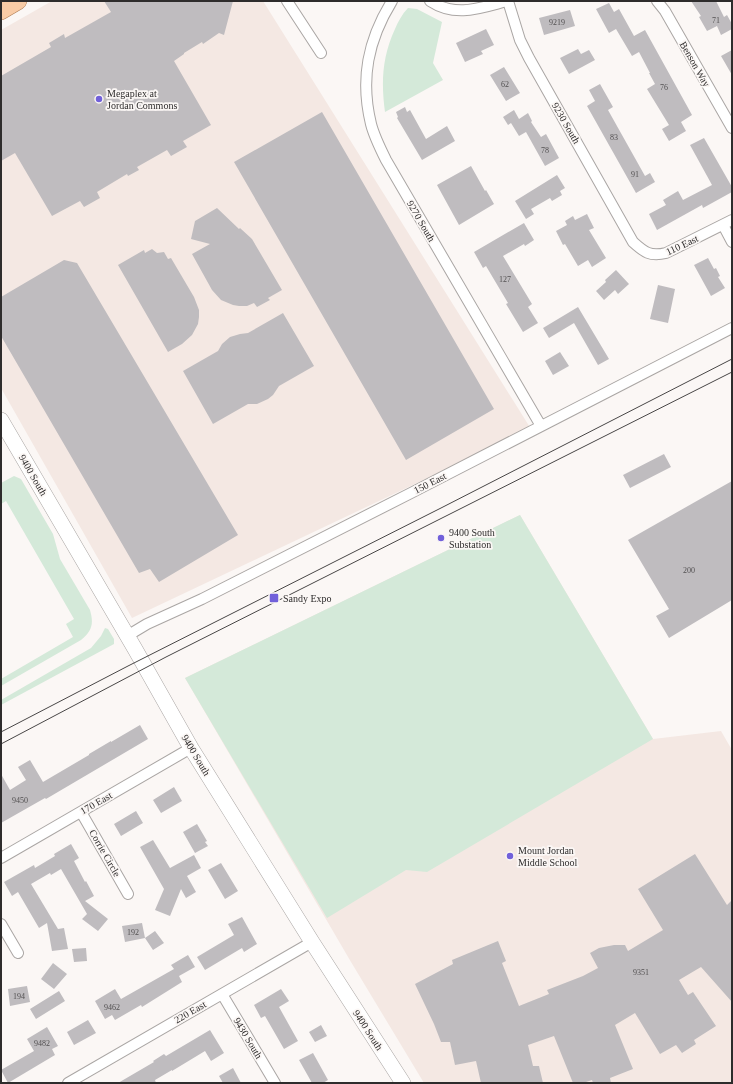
<svg xmlns="http://www.w3.org/2000/svg" width="733" height="1084" font-family="Georgia,serif">
	<style>
		.built { fill: #f4e8e3 }
		.green { fill: #d4e9d9 }
		.building { fill: #bfbcbf }
		.lines { fill: none; stroke-linecap: round; stroke-linejoin: round }
		.street-casing { stroke: #aaa6a4; stroke-width: 12 }
		.secondary-casing { stroke: #aaa6a4; stroke-width: 16 }
		.primary-casing { stroke: #af7d54; stroke-width: 18 }
		.street { stroke: #fff; stroke-width: 10 }
		.secondary { stroke: #fff; stroke-width: 15 }
		.primary { stroke: #f8cba6; stroke-width: 17 }
		.tram { stroke: #484646; stroke-width: 1 }
		.poi-dot { fill: #7160da; stroke: #fbf7f5; stroke-width: 1.5 }
		.labels { text-anchor: middle; dominant-baseline: central; stroke-width: 3.5; stroke-linejoin: round; paint-order: stroke }
		.number-label { font-size: 8px; fill: #525051 }
		.street-label { font-size: 10px; fill: #2e2c2c; stroke: #fbf7f5 }
		.poi-label { font-size: 10px; fill: #2e2c2c; stroke: #fbf7f5; text-anchor: start }
	</style>
	<rect width="100%" height="100%" fill="#fbf7f5"/>
	<path class="built" d="M52,1h211l268,428 -399,189 -131,-230v-358z
		M520,515l133,224 68,-8 11,19v331l-3,2h-305l-73,-121 -166,-284z"/>
	<path class="green" d="M408,8l9,1 25,13 -9,41 10,17 -58,32c-4,-29 -3,-55 10,-83 3,-7 7,-15 13,-21z
		M14,476l7,3 32,55 7,25 30,51c4,14 2,21 -9,30l-80,46v-7l72,-42 -7,-13 8,-5 -68,-118 -5,3v-21z
		M520,515l133,224 -226,133 -21,-2 -79,48 -142,-240z
		M105,628l3,1 6,10v5l-113,61v-5l90,-52 10,-12z"/>
	<path class="building" d="M104,1h129l-9,34 -5,-2 -16,11 -1,-2 -18,11v1l-10,7 37,64 -28,16 4,6 -16,9 -4,-6 -30,17 2,3 -11,6 -1,-2 -30,18 3,6 -16,9 -4,-6 -28,15 -37,-63 -14,8v-85l50,-29 -2,-4 15,-9 1,4 46,-26z
		M691,1h25l8,16 3,-2 5,9v5l-11,6 -4,-9 -10,5 -8,-14 2,-1z
		M609,3l5,9 5,-3 15,27 11,-6 47,85 -11,7 5,9 -17,10 -7,-12 7,-4 -22,-36 8,-5 -6,-11h1l-11,-21 -7,4 -16,-27 -7,4 -13,-24z
		M570,10l5,16 -31,9 -5,-17z
		M486,29l8,16 -13,6 2,3 -18,8 -9,-19z
		M578,49l3,5 8,-4 6,10 -26,14 -9,-16z
		M732,50v25l-11,-19z
		M504,67l16,26 -14,8 -16,-26z
		M600,84l13,23 -5,3 37,66 5,-3 5,9 -19,11 -49,-87 8,-5 -6,-11z
		M405,107l2,5 3,-2 16,29 21,-13 8,15 -33,19 -25,-42 1,-1 -2,-5z
		M514,110l5,9 9,-6 4,8 -1,1 10,15 5,-3 13,24 -14,8 -19,-34 -7,4 -8,-13 -3,2 -5,-8z
		M322,112l172,297 -88,51 -172,-298z
		M704,138l28,49v5l-29,16 -1,-3 -45,25 -8,-16 17,-9 -3,-5 15,-9 5,9 29,-15 -22,-40z
		M471,166l14,25 1,-1 8,14 -35,21 -22,-40z
		M557,175l8,13 -5,3 2,4 -10,6 -2,-3 -19,11 3,5 -8,5 -11,-18z
		M217,208l22,21 1,-1 12,11 30,51 -14,8 2,2 -13,7 -3,-4 -7,3h-8l-6,-1 -12,-5 -9,-10 -20,-36 18,-10 -19,-5 4,-18z
		M587,214l7,14 -5,2 17,28 -14,9 -4,-7 -10,6 -13,-22 -2,1 -7,-14 11,-6 -2,-4 8,-5 2,4z
		M524,223l10,17 -9,6 -1,-2 -21,12 29,48 -4,3 10,16 -15,9 -17,-28 2,-1 -22,-37 -3,2 -9,-16z
		M152,249l5,4 7,-1 4,7 3,-1 23,39 5,13v7l-1,7 -6,11 -10,9 -14,8 -50,-87 26,-15 1,3z
		M708,258l6,11 2,-1 4,8 -2,1 7,11 -14,8 -17,-31z
		M64,260l13,3 161,272 -79,47 -9,-13 -11,4 -138,-237v-39z
		M616,270l13,14 -11,10 -3,-4 -11,10 -8,-9 10,-9 -1,-2z
		M658,285l17,4 -7,34 -18,-4z
		M578,307l31,52 -11,6 -24,-42 -25,15 -6,-10z
		M283,313l31,53 -35,20 -6,9 -5,4 -11,5h-9l-35,20 -30,-53 35,-20 4,-7 8,-7 10,-3 8,-1z
		M560,352l9,14 -16,9 -8,-14z
		M664,454l7,13 -41,21 -7,-13z
		M732,481v119l-63,38 -13,-22 13,-7 -41,-69z
		M140,725l8,14 -102,60 -1,-1 -44,25v-49l9,16 16,-10 -8,-13 12,-7 13,22 46,-27v-1l22,-13v1z
		M174,787l8,14 -21,12 -8,-13z
		M136,811l7,12 -22,13 -7,-12z
		M197,824l10,17 -2,1 3,4 -13,7 -12,-21z
		M153,840l17,28 24,-13 7,13 -14,8 9,16 -10,6 -5,-9 -11,27 -15,-6 9,-21 -24,-42z
		M71,844l8,14 -5,3 11,21 1,-1 8,15 -9,5 23,18 -10,12 -16,-12 5,-5 -26,-45 -10,6 -1,-2 -19,11 27,45 6,-1 4,21 -16,2 -5,-28 -8,5 -21,-36 -6,4 -8,-14 30,-17 1,3 20,-12 -1,-2z
		M695,854l32,51 5,-5v102l-31,-35 -22,13 9,15 5,-3 23,34 -22,14 2,4 -14,9 -6,-8 -16,9 -25,-41 -20,12 18,44 -23,9 1,5h-18l-1,-3 -9,3h-10l-19,-47 -26,9 5,21h6l4,17h-62l-5,-22 -21,4 -5,-23h-9l-7,-18 -19,-40 38,-20 -1,-4 46,-19 8,20 -4,2 17,43 30,-12 -2,-4 36,-14 15,-8 -8,-15 9,-5 15,-3h11l3,6 35,-21 -25,-41z
		M221,863l17,28 -13,8 -17,-29z
		M242,917l15,27 -13,8 -2,-4 -37,22 -8,-13 37,-22 -6,-11z
		M142,923l3,15 -20,4 -3,-16z
		M155,931l9,12 -11,7 -8,-12z
		M86,948l1,13 -13,1 -2,-13z
		M188,955l7,12 -16,9 3,6 -40,25 -1,-2 -26,15 -3,-5 -7,4 -10,-18 20,-12 6,10 53,-30 -3,-4z
		M53,963l14,11 -13,15 -13,-10z
		M27,986l3,16 -20,4 -2,-17z
		M281,989l8,12 -10,6 19,34 -14,8 -19,-33 -4,2 -7,-13z
		M59,991l6,10 -29,18 -6,-10z
		M88,1020l8,13 -22,12 -7,-13z
		M321,1025l6,11 -12,6 -6,-10z
		M47,1027l11,19 -6,3 3,6 -47,28 -7,-13 33,-19 -7,-12z
		M210,1030l14,23 -13,8 -6,-10 -33,20v-1l-17,10 1,3h-38l36,-21 -1,-1 11,-7 2,2z
		M313,1053l15,27 -5,3h-11l-13,-23z
		M233,1068l8,15h-18l-4,-7z"/>
	<g class="lines">
		<g class="street-casing">
			<path id="street" d="M287,1l34,52
				M392,1c-24,39 -32,78 -21,123 3,12 9,24 15,36l155,266
				M430,1c26,17 50,7 77,0
				M508,1l12,39 9,18 104,184c11,10 17,15 33,11l66,-33
				M657,1l8,10 67,117
				M723,225l9,17
				M127,636l20,-12 55,-25 209,-106 321,-165
				M81,812l47,82
				M1,858l190,-110
				M1,924l17,29
				M222,994l53,89
				M68,1083l244,-141"/>
		</g>
		<g class="secondary-casing">
			<path id="secondary" d="M1,420l134,229 56,99 121,194 91,141"/>
		</g>
		<g class="primary-casing">
			<path id="primary" d="M1,11l17,-10"/>
		</g>
		<use href="#street" class="street"/>
		<use href="#secondary" class="secondary"/>
		<use href="#primary" class="primary"/>
		<path class="tram" d="M1,732l127,-66 313,-158 291,-149
			M1,744l165,-87 566,-285"/>
	</g>
	<g class="poi-dot">
		<circle cx="99" cy="99" r="4"/>
		<circle cx="441" cy="538" r="4"/>
		<rect x="269" y="593" width="10" height="10" rx="2"/>
		<circle cx="510" cy="856" r="4"/>
	</g>
	<g class="labels">
		<g class="number-label">
			<text x="716" y="20">71</text>
			<text x="557" y="22">9219</text>
			<text x="505" y="84">62</text>
			<text x="664" y="87">76</text>
			<text x="614" y="137">83</text>
			<text x="545" y="150">78</text>
			<text x="635" y="174">91</text>
			<text x="505" y="279">127</text>
			<text x="689" y="570">200</text>
			<text x="20" y="800">9450</text>
			<text x="133" y="932">192</text>
			<text x="641" y="972">9351</text>
			<text x="19" y="996">194</text>
			<text x="112" y="1007">9462</text>
			<text x="42" y="1043">9482</text>
		</g>
		<g class="street-label">
			<text transform="translate(695 64) rotate(60)">Benson Way</text>
			<text transform="translate(566 123) rotate(60)">9230 South</text>
			<text transform="translate(421 221) rotate(60)">9270 South</text>
			<text transform="translate(682 245) rotate(-25)">110 East</text>
			<text transform="translate(33 475) rotate(60)">9400 South</text>
			<text transform="translate(430 483) rotate(-27)">150 East</text>
			<text transform="translate(196 755) rotate(59)">9400 South</text>
			<text transform="translate(96 803) rotate(-30)">170 East</text>
			<text transform="translate(105 853) rotate(60)">Corrie Circle</text>
			<text transform="translate(190 1012) rotate(-30)">220 East</text>
			<text transform="translate(368 1030) rotate(57)">9400 South</text>
			<text transform="translate(248 1038) rotate(59)">9430 South</text>
		</g>
		<g class="poi-label">
			<text x="107" y="93">Megaplex at<tspan x="107" dy="12">Jordan Commons</tspan></text>
			<text x="449" y="532">9400 South<tspan x="449" dy="12">Substation</tspan></text>
			<text x="283" y="598">Sandy Expo</text>
			<text x="518" y="850">Mount Jordan<tspan x="518" dy="12">Middle School</tspan></text>
		</g>
	</g>
	<rect width="733" height="1084" fill="none" stroke="#2e2c2c" stroke-width="4"/>
</svg>
